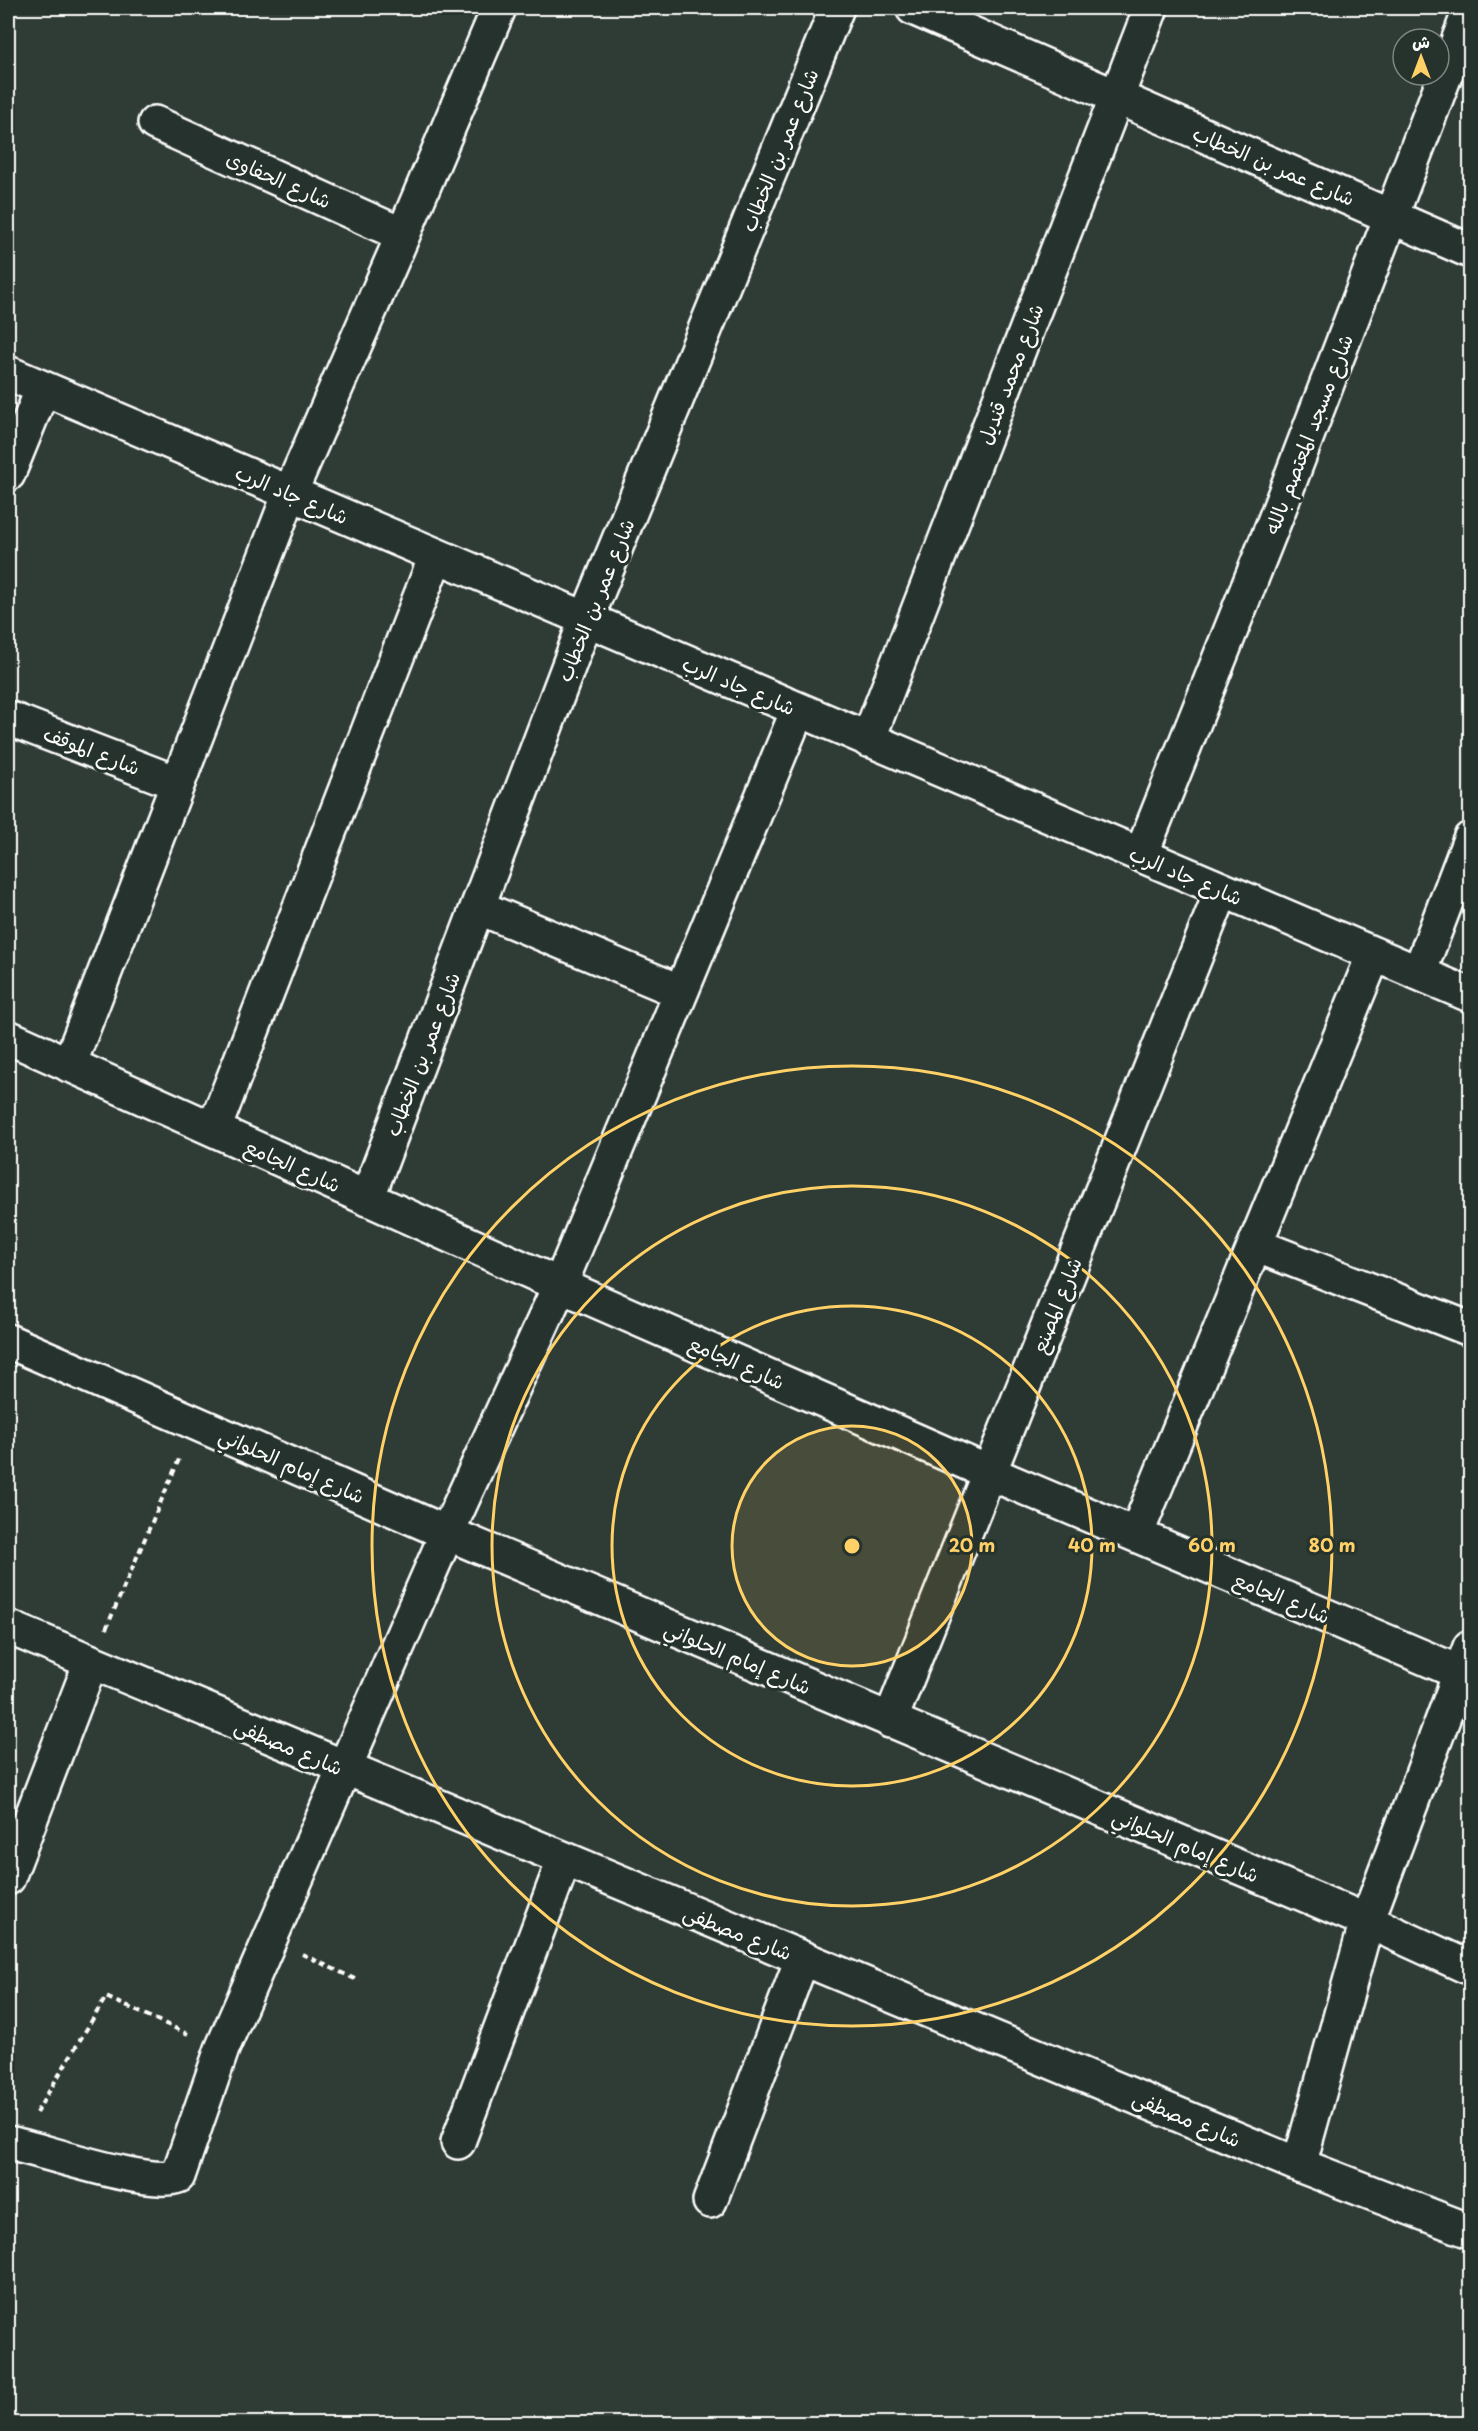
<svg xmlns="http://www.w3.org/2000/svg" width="1478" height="2431" font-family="'Playpen Sans','Playpen Sans Arabic',sans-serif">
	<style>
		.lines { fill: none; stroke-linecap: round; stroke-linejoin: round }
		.minor-casing { stroke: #fff; stroke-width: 38 }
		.path { stroke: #fff; stroke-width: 4; stroke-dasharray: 6 4.5; stroke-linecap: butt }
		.minor { stroke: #26332d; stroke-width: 33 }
		.ring { fill: none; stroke: #ffd166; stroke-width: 3 }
		.labels { text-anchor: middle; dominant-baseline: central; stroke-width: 6; stroke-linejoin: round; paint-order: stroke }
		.street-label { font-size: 20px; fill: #fff; stroke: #26332d }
		.centre { fill: #ffd166; stroke: #26332d; stroke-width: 3 }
		.ring-label { font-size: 18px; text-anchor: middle; font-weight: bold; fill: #ffd166; stroke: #26332d; stroke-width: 6; stroke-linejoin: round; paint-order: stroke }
	</style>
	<rect width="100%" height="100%" fill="#2f3b35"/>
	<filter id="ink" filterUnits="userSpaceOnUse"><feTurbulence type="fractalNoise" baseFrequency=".0167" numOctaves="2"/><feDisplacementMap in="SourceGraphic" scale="12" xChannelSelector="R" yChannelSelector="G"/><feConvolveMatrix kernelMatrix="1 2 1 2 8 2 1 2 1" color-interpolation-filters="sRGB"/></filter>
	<g filter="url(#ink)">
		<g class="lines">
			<g class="minor-casing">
				<path id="minor" d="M913,8l557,243
					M155,123l248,112
					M8,373l1462,622
					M8,474l35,-86
					M8,718l169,65
					M868,740l283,-732
					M1141,855l135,-338 194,-507
					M478,907l203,85
					M1419,973l51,-134
					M8,1037l552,248 430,188 480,204
					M69,1065l221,-572 113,-258 96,-227
					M214,1129l222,-573
					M367,1199l219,-579 251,-612
					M1255,1245l215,84
					M8,1341l439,192 920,388 103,47
					M1136,1535l238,-581
					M8,1627l1291,538 171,66
					M890,1721l332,-831
					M8,1878l83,-216
					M458,2142l106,-282
					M8,2143c36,7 141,45 170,33l44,-127 225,-516 113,-248 238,-575
					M1299,2165l68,-244 103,-274
					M710,2201l92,-242"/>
			</g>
			<path class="path" d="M106,1629l74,-172
				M302,1954l57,27
				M36,2113l70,-116 82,37"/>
			<use href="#minor" class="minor"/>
		</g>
	</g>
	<circle cx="852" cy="1546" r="120" fill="#ffd166" fill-opacity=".12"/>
	<g class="ring">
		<circle cx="852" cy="1546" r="120"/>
		<circle cx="852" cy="1546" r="240"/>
		<circle cx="852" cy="1546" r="360"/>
		<circle cx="852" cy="1546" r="480"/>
	</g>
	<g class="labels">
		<g class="street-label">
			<text transform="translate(779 150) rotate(-68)">شارع عمر بن الخطاب</text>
			<text transform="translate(1274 165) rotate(23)">شارع عمر بن الخطاب</text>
			<text transform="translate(279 179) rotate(24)">شارع الحفاوى</text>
			<text transform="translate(1010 374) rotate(-69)">شارع محمد قنديل</text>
			<text transform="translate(1308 434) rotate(-69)">شارع مسجد المعتصم بالله</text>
			<text transform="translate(292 494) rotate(23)">شارع جاد الرب</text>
			<text transform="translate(595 600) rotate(-68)">شارع عمر بن الخطاب</text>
			<text transform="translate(739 685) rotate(23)">شارع جاد الرب</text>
			<text transform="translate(92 750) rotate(21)">شارع الموقف</text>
			<text transform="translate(1186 875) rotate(23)">شارع جاد الرب</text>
			<text transform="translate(422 1054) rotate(-69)">شارع عمر بن الخطاب</text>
			<text transform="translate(293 1165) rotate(24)">شارع الجامع</text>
			<text transform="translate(1056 1305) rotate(-68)">شارع المصنع</text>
			<text transform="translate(737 1362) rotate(24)">شارع الجامع</text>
			<text transform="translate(292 1465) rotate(24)">شارع إمام الحلواني</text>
			<text transform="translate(1282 1597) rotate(23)">شارع الجامع</text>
			<text transform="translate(738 1657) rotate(23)">شارع إمام الحلواني</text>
			<text transform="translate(289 1746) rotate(23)">شارع مصطفى</text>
			<text transform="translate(1186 1845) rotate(23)">شارع إمام الحلواني</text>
			<text transform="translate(738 1932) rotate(22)">شارع مصطفى</text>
			<text transform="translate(1187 2118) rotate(23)">شارع مصطفى</text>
		</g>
	</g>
	<circle cx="852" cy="1546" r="9" class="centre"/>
	<g class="ring-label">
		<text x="972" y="1552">20 m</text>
		<text x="1092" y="1552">40 m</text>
		<text x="1212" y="1552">60 m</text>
		<text x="1332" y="1552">80 m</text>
	</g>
	<rect width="1478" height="2431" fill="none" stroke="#26332d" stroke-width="30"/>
	<rect x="15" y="15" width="1448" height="2401" fill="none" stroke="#fff" stroke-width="2" filter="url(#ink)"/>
	<g transform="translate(1421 57)"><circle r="28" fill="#26332d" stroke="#7d8581" stroke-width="1.5"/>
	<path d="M0-4.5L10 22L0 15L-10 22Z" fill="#ffd166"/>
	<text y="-9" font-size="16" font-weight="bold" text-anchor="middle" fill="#ffffff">ش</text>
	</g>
</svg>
